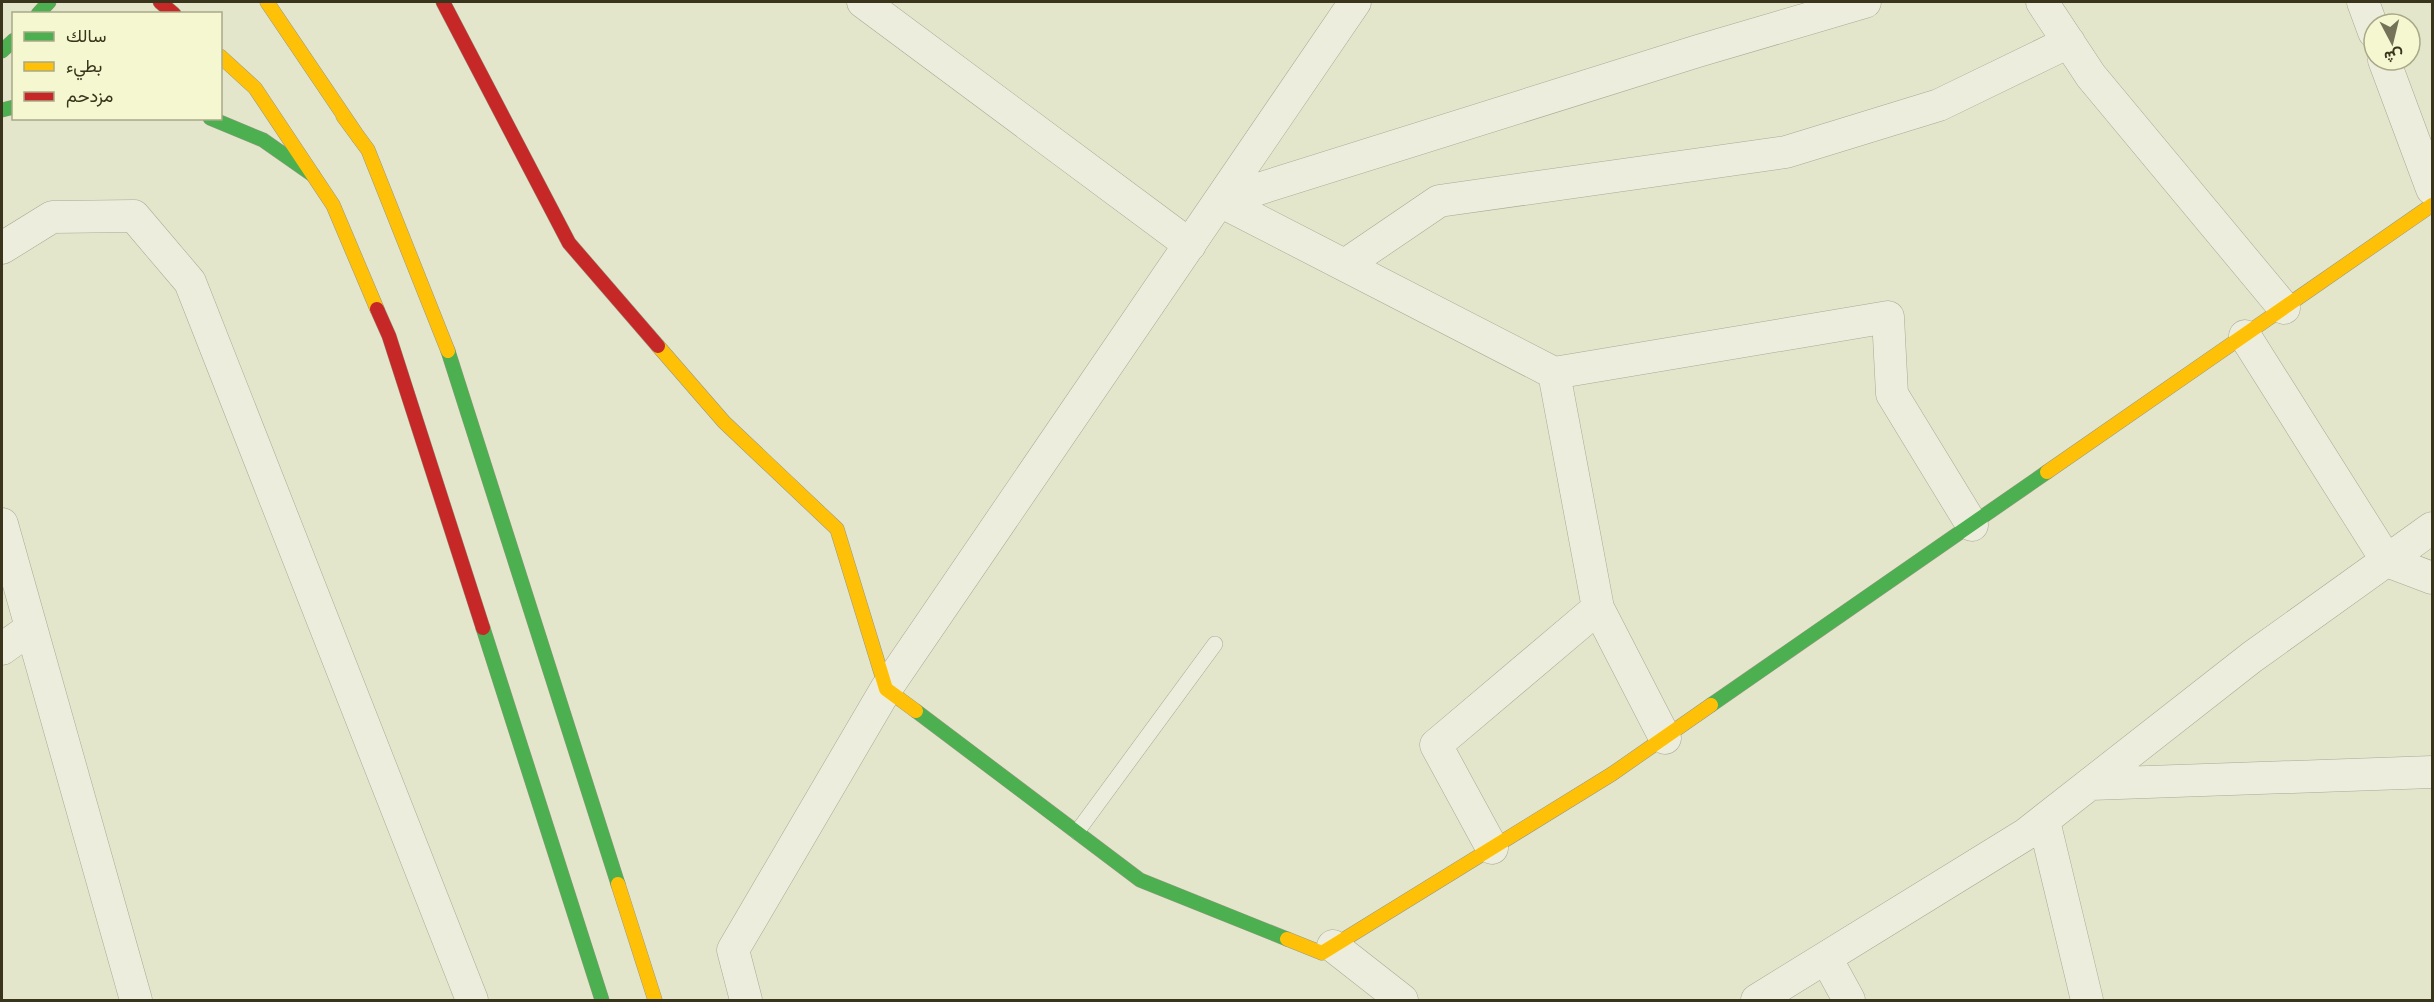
<svg xmlns="http://www.w3.org/2000/svg" width="2434" height="1002" font-family="Bitter,Vazirmatn,serif">
	<style>
		.lines { fill: none; stroke-linecap: round; stroke-linejoin: round }
		.lane-casing { stroke: #a9a994; stroke-width: 16 }
		.street-casing { stroke: #a9a994; stroke-width: 33 }
		.fast-casing { stroke: #999884; stroke-width: 15 }
		.slow-casing { stroke: #999884; stroke-width: 15 }
		.jam-casing { stroke: #999884; stroke-width: 15 }
		.lane { stroke: #eceddd; stroke-width: 15 }
		.street { stroke: #eceddd; stroke-width: 32 }
		.fast { stroke: #4caf50; stroke-width: 14 }
		.slow { stroke: #ffc107; stroke-width: 14 }
		.jam { stroke: #c62828; stroke-width: 14 }
	</style>
	<rect width="100%" height="100%" fill="#e3e6ca"/>
	<g class="lines">
		<g class="lane-casing">
			<path id="lane" d="M1077,832l138,-188"/>
		</g>
		<g class="street-casing">
			<path id="street" d="M863,2l327,243
				M2042,2l49,74 193,232
				M2363,2l11,30
				M2384,60l48,129
				M1220,201l334,172 44,235 67,130
				M1220,201l478,-150 167,-49
				M2,248l50,-31 82,-1 56,66 282,718
				M1345,265l94,-64 347,-49 153,-47 130,-63
				M2245,336l142,225 45,17
				M1554,373l334,-56 4,77 80,131
				M2,524l134,476
				M2,649l29,-21
				M2091,784l341,-12
				M2044,821l43,179
				M1492,848l-56,-103 162,-137
				M1333,946l69,54
				M1826,958l23,42
				M746,1000l-13,-50 153,-261 469,-687
				M1757,1000l269,-166 226,-177 180,-129"/>
		</g>
		<g class="fast-casing">
			<path id="fast" d="M38,14l11,-12
				M2,51l12,-11
				M2,110l12,-3
				M210,118l53,22 50,35
				M448,351l170,533
				M483,628l119,372
				M1711,705l336,-233
				M916,711l224,169 147,59"/>
		</g>
		<g class="slow-casing">
			<path id="slow" d="M267,2l92,136
				M220,56l35,32 78,117 44,104
				M343,116l25,34 80,201
				M658,346l66,76 113,107 49,160 30,22
				M2047,472l385,-267
				M618,884l37,116
				M1287,939l35,14 290,-179 99,-69"/>
		</g>
		<g class="jam-casing">
			<path id="jam" d="M160,2l14,12
				M443,2l126,241 89,103
				M377,309l12,27 94,292"/>
		</g>
		<use href="#lane" class="lane"/>
		<use href="#street" class="street"/>
		<use href="#fast" class="fast"/>
		<use href="#slow" class="slow"/>
		<use href="#jam" class="jam"/>
	</g>
	<rect width="2434" height="1002" fill="none" stroke="#39351c" stroke-width="6"/>
	<rect x="12" y="12" width="210" height="108" fill="#f4f7cf" stroke="#a9a987" stroke-width="1.5"/>
	<rect x="24" y="32" width="30" height="9" fill="#4caf50" stroke="#a9a987" stroke-width="1.5"/>
	<text x="66" y="42" font-size="18" fill="#39351c">سالك</text>
	<rect x="24" y="62" width="30" height="9" fill="#ffc107" stroke="#a9a987" stroke-width="1.5"/>
	<text x="66" y="72" font-size="18" fill="#39351c">بطيء</text>
	<rect x="24" y="92" width="30" height="9" fill="#c62828" stroke="#a9a987" stroke-width="1.5"/>
	<text x="66" y="102" font-size="18" fill="#39351c">مزدحم</text>
	<g transform="translate(2392 42) rotate(173)"><circle r="28" fill="#f4f7cf" stroke="#a9a987" stroke-width="1.5"/>
	<path d="M0-4.5L10 22L0 15L-10 22Z" fill="#747359"/>
	<text y="-9" font-size="16" font-weight="bold" text-anchor="middle" fill="#39351c">ش</text>
	</g>
</svg>
